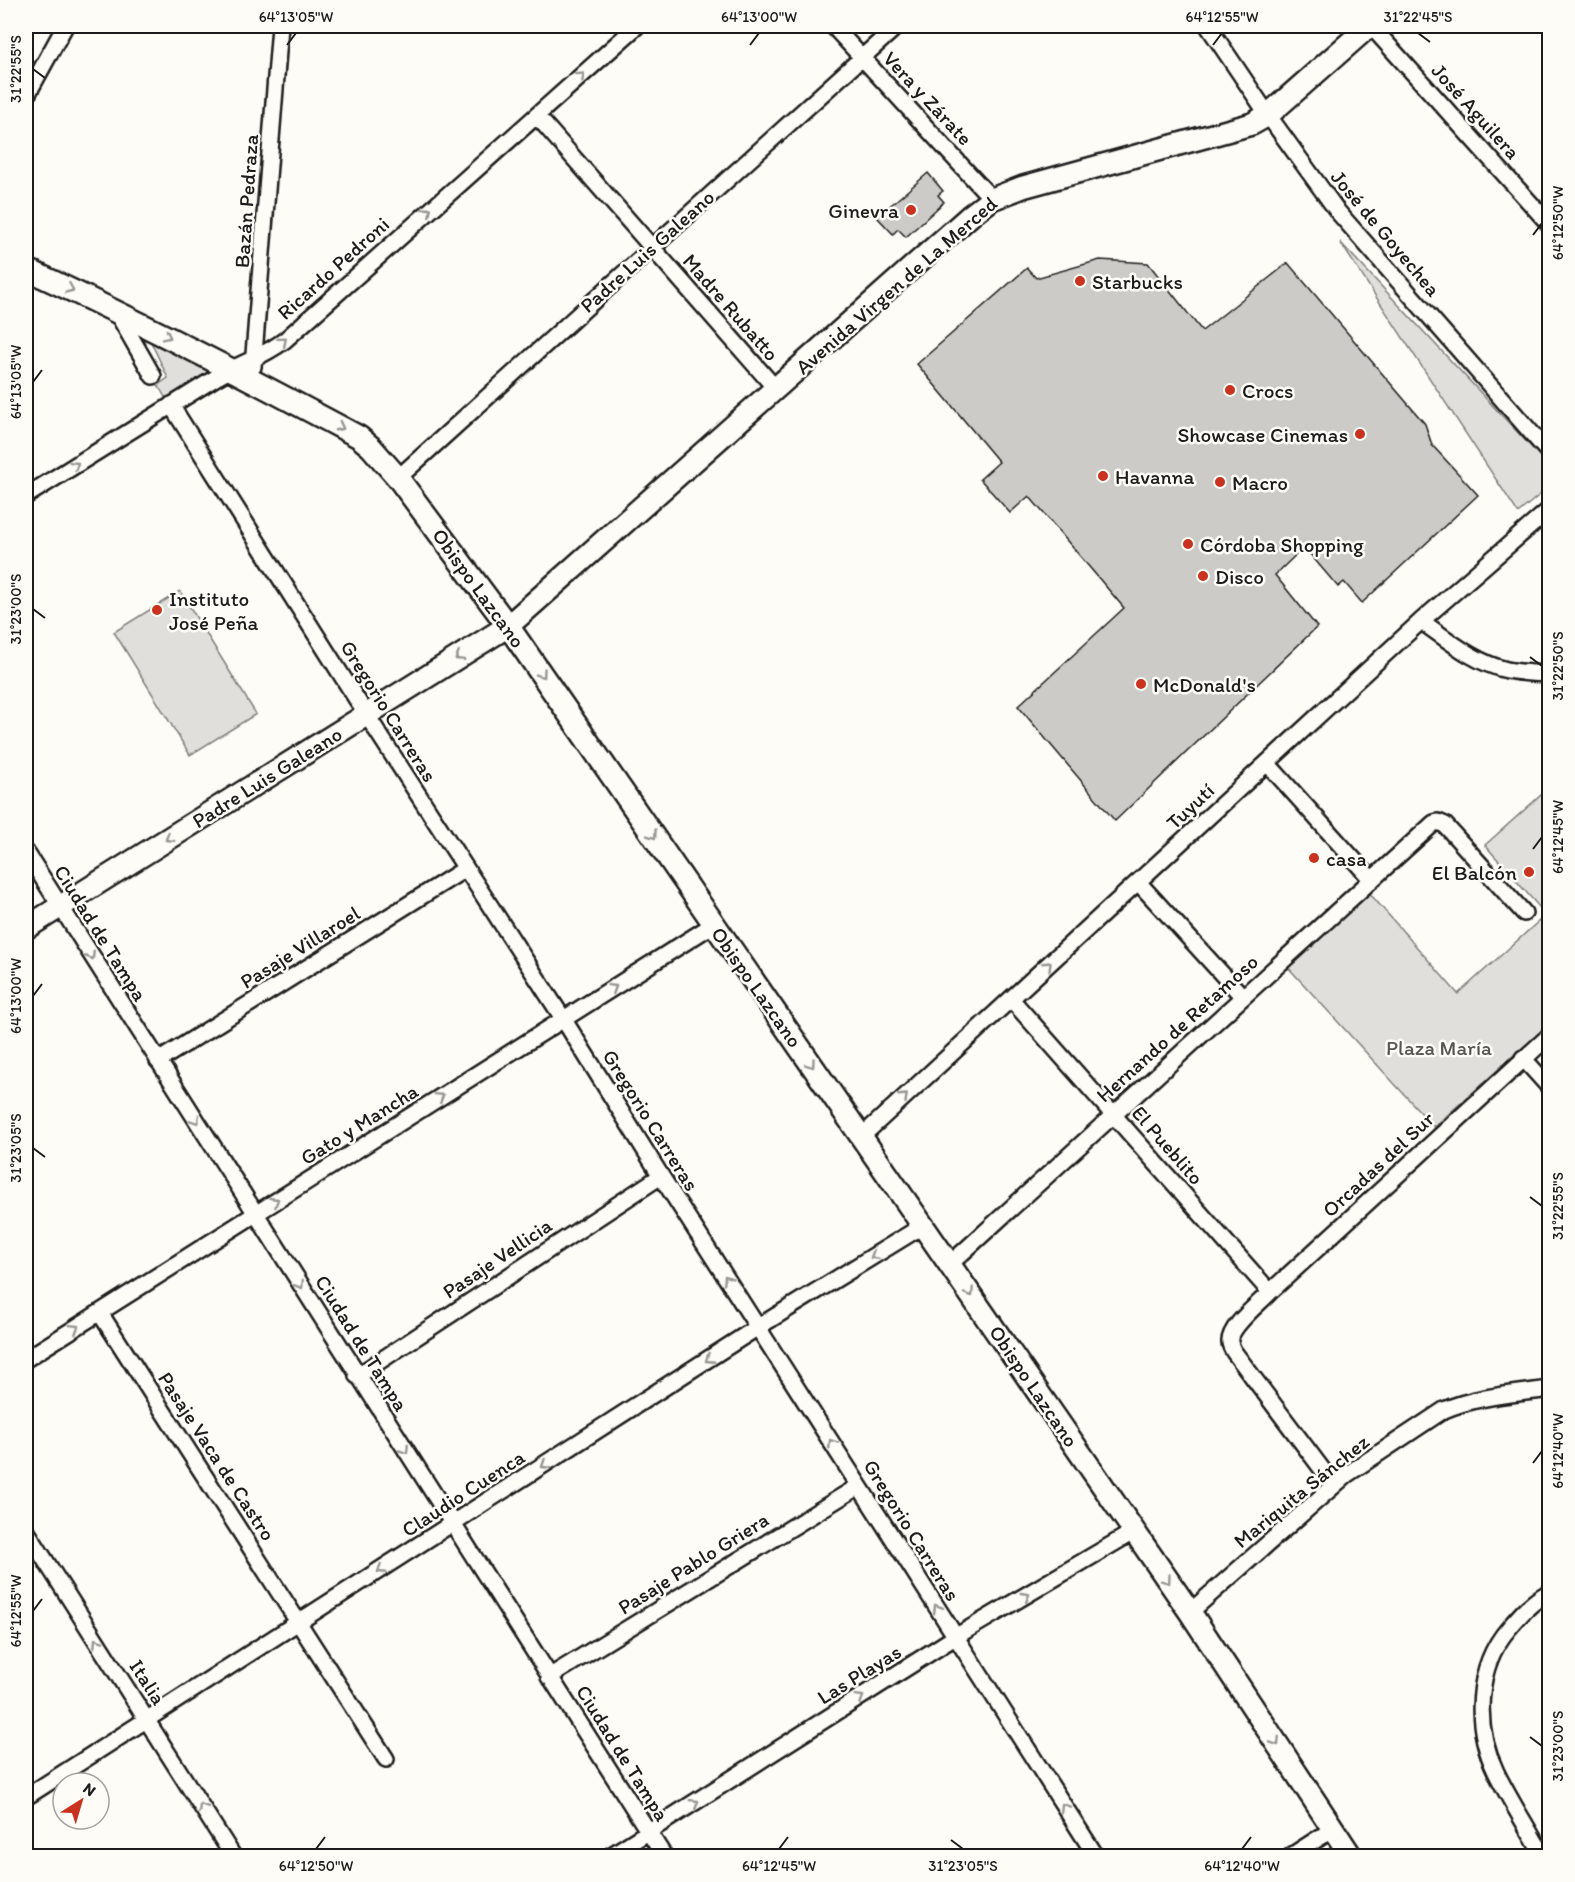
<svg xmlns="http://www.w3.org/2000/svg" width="1575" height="1882" font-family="Itim,sans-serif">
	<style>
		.green { fill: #e0dfdb; stroke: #7e7e7c; stroke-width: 1.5 }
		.building { fill: #cccbc8; stroke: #1c1c1c; stroke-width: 1.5 }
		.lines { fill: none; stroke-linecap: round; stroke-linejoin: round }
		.street-casing { stroke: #1c1c1c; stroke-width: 20 }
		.secondary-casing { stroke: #1c1c1c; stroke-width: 26 }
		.street { stroke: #fdfcf7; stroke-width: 15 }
		.secondary { stroke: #fdfcf7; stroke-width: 21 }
		.oneway { stroke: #989794 }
		.ticks { fill: none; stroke: #1c1c1c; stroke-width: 2 }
		.poi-dot { fill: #c8321e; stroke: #fdfcf7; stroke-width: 2 }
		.labels { text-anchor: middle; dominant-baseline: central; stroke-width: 5; stroke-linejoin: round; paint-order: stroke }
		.street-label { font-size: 21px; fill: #1c1c1c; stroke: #fdfcf7 }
		.poi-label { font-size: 21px; fill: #1c1c1c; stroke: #fdfcf7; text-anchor: start }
		.park-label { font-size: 21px; fill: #575655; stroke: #fdfcf7 }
		.neatline { fill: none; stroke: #1c1c1c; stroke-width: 2 }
		.ticks-label { font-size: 15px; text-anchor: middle; fill: #1c1c1c }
	</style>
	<rect width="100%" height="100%" fill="#fdfcf7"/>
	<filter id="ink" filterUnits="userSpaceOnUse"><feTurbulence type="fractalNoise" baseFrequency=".0167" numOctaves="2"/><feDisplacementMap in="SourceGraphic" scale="12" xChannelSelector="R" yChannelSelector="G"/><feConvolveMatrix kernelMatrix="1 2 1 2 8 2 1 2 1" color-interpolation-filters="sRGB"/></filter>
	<g filter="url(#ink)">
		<path class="green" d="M1340,242l209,224v21l-31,26z
			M151,342l60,29 -45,28 -8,-14 10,-7z
			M180,591l76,123 -66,41 -76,-123z
			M1549,788v112l-9,8 -55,-63z
			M1364,887l94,107 91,-82v112l-115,103 -149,-163z"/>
		<path class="building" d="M928,173l15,18 -5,4 6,7 -38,35 -8,-8 -5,5 -16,-17z
			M1100,260l48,3 54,68 86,-68 137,161 7,21 46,50 -116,108 -18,-21 -6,5 -34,-40 -29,28 42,52 -202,194 -97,-115 106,-98 -95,-112 -19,17 -30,-34 19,-17 -82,-98 110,-96 9,10z"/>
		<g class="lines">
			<g class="street-casing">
				<path id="street" d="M833,26l159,173
					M1208,26l60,89 70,97 212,242
					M1371,26l179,199
					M26,97l39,-71
					M537,116l239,273
					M116,311l37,65
					M253,367l27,-341
					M171,405l195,309 198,306 97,156 435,680
					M398,478l499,-452
					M26,496l191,-119c24,-14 46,-20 68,-37l352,-314
					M1421,621c27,19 54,42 86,49 14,3 28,3 43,4
					M1267,763l105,117
					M26,852l638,1004
					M1138,882l105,115
					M1011,999l259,293
					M1523,1058l27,30
					M158,1061l307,-192
					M861,1137l560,-516 129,-112
					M950,1264l484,-441 4,-1 7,3 79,88
					M100,1313l286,446
					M26,1359l688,-435
					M357,1376l304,-200
					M1334,1485l-100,-133c-1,-1 -4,-8 -4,-9 -2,-16 30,-40 40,-51l280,-257
					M26,1530l207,326
					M1190,1612l156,-137 98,-65c33,-14 71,-16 106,-21
					M549,1677l310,-191
					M26,1797l732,-470 166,-102
					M610,1856l345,-219 178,-105
					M1291,1856l42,-27
					M1543,1856c-15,-28 -33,-55 -47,-84 -22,-45 -21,-105 13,-144 11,-13 24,-28 41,-36"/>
			</g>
			<g class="secondary-casing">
				<path id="secondary" d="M26,269c113,52 223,109 333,168l12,10 27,31 110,148 682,986 161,244
					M26,928l482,-302 463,-411 21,-16 31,-12 229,-63 16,-9 101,-89"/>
			</g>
			<use href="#street" class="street"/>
			<use href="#secondary" class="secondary"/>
		</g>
		<defs><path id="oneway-chevron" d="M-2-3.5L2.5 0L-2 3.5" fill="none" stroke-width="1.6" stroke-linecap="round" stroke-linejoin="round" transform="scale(1.5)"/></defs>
		<g class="oneway">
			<use href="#oneway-chevron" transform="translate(581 76) rotate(-42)"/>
			<use href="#oneway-chevron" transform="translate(428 211) rotate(-41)"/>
			<use href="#oneway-chevron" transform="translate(70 289) rotate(24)"/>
			<use href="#oneway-chevron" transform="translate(167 336) rotate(27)"/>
			<use href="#oneway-chevron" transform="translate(283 341) rotate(-40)"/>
			<use href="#oneway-chevron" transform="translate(340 427) rotate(28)"/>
			<use href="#oneway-chevron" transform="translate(75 465) rotate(-32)"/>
			<use href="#oneway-chevron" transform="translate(459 657) rotate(148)"/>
			<use href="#oneway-chevron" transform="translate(542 674) rotate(55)"/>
			<use href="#oneway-chevron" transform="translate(653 835) rotate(55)"/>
			<use href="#oneway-chevron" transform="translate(169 838) rotate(148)"/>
			<use href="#oneway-chevron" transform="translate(91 956) rotate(58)"/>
			<use href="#oneway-chevron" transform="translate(1048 965) rotate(-43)"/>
			<use href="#oneway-chevron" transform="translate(613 988) rotate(-32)"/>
			<use href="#oneway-chevron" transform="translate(811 1064) rotate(55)"/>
			<use href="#oneway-chevron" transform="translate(440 1097) rotate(-32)"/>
			<use href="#oneway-chevron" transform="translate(904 1097) rotate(-43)"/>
			<use href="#oneway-chevron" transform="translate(196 1120) rotate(57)"/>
			<use href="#oneway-chevron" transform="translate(275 1201) rotate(-32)"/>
			<use href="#oneway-chevron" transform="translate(874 1256) rotate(148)"/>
			<use href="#oneway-chevron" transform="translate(727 1279) rotate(-123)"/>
			<use href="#oneway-chevron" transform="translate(300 1285) rotate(58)"/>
			<use href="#oneway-chevron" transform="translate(970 1293) rotate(56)"/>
			<use href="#oneway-chevron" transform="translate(75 1328) rotate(-32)"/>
			<use href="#oneway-chevron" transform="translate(709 1359) rotate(147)"/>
			<use href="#oneway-chevron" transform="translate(832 1443) rotate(-123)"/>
			<use href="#oneway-chevron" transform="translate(405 1450) rotate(57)"/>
			<use href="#oneway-chevron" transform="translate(545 1465) rotate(147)"/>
			<use href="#oneway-chevron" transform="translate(381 1570) rotate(147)"/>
			<use href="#oneway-chevron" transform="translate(1167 1580) rotate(54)"/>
			<use href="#oneway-chevron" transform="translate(1026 1596) rotate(-31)"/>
			<use href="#oneway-chevron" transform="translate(937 1608) rotate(-122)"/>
			<use href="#oneway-chevron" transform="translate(97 1642) rotate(-123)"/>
			<use href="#oneway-chevron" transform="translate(860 1698) rotate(-32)"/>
			<use href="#oneway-chevron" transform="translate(1276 1742) rotate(57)"/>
			<use href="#oneway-chevron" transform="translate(695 1803) rotate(-32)"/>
			<use href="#oneway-chevron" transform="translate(202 1807) rotate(-122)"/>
			<use href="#oneway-chevron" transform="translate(1064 1807) rotate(-123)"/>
		</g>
	</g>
	<path class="ticks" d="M1418,33l12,9M287,45l9,-12M750,45l9,-12M1213,45l9,-12M33,69l12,9M1533,235l9,-12M33,382l9,-12M33,609l12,9M1530,657l12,9M1533,849l9,-12M33,996l9,-12M33,1148l12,9M1530,1197l12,9M1533,1463l9,-12M33,1611l9,-12M1530,1737l12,9M951,1840l12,9M316,1849l9,-12M779,1849l9,-12M1242,1849l9,-12"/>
	<g class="poi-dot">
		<circle cx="911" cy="210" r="6"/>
		<circle cx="1080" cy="281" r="6"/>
		<circle cx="1230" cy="390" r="6"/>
		<circle cx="1360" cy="434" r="6"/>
		<circle cx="1103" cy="476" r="6"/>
		<circle cx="1220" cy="482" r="6"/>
		<circle cx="1188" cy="544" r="6"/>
		<circle cx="1203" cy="576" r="6"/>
		<circle cx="157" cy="610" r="6"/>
		<circle cx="1141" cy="684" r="6"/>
		<circle cx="1314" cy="858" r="6"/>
		<circle cx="1529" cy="872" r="6"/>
	</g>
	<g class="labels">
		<g class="street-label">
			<text transform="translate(928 98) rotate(47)">Vera y Zárate</text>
			<text transform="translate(1476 111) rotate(48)">José Aguilera</text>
			<text transform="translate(246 201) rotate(-86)">Bazán Pedraza</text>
			<text transform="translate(1386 233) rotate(50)">José de Goyechea</text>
			<text transform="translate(647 251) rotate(-42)">Padre Luis Galeano</text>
			<text transform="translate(333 268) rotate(-42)">Ricardo Pedroni</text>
			<text transform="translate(896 285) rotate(-41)">Avenida Virgen de La Merced</text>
			<text transform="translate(731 307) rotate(49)">Madre Rubatto</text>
			<text transform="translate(479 588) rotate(54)">Obispo Lazcano</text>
			<text transform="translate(389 711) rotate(58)">Gregorio Carreras</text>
			<text transform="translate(267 777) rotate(-32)">Padre Luis Galeano</text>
			<text transform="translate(1190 806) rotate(-43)">Tuyutí</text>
			<text transform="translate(101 933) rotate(58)">Ciudad de Tampa</text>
			<text transform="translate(300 947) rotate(-32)">Pasaje Villaroel</text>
			<text transform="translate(757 987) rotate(55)">Obispo Lazcano</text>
			<text transform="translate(1177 1028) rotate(-42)">Hernando de Retamoso</text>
			<text transform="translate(651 1120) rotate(58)">Gregorio Carreras</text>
			<text transform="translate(359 1124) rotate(-32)">Gato y Mancha</text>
			<text transform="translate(1168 1145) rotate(49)">El Pueblito</text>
			<text transform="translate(1378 1164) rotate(-43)">Orcadas del Sur</text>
			<text transform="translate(497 1258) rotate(-34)">Pasaje Vellicia</text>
			<text transform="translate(362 1343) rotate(58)">Ciudad de Tampa</text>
			<text transform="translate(1034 1386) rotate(56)">Obispo Lazcano</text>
			<text transform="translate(217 1456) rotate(57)">Pasaje Vaca de Castro</text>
			<text transform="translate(1301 1491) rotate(-39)">Mariquita Sánchez</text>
			<text transform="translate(463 1493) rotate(-33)">Claudio Cuenca</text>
			<text transform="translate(912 1530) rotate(58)">Gregorio Carreras</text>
			<text transform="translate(693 1563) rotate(-32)">Pasaje Pablo Griera</text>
			<text transform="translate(859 1674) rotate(-32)">Las Playas</text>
			<text transform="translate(148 1682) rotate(57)">Italia</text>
			<text transform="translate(623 1753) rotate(58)">Ciudad de Tampa</text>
		</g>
		<g class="poi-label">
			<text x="899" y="210" text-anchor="end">Ginevra</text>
			<text x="1092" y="281">Starbucks</text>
			<text x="1242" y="390">Crocs</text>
			<text x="1348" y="434" text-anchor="end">Showcase Cinemas</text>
			<text x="1115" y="476">Havanna</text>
			<text x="1232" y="482">Macro</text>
			<text x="1200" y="544">Córdoba Shopping</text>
			<text x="1215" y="576">Disco</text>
			<text x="169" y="598">Instituto<tspan x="169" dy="24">José Peña</tspan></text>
			<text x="1153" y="684">McDonald's</text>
			<text x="1326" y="858">casa</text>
			<text x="1517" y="872" text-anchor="end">El Balcón</text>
		</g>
		<g class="park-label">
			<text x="1439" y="1047">Plaza María</text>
		</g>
	</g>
	<rect width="1575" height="1882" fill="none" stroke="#fdfcf7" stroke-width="66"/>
	<g transform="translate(81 1801) rotate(37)"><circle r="28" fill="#fdfcf7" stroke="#a3a29f" stroke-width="1.5"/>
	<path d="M0-4.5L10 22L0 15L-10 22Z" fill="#c8321e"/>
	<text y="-9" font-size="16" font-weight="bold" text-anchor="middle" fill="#1c1c1c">N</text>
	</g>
	<rect x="33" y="33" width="1509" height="1816" class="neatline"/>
	<g class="ticks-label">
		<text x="296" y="22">64°13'05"W</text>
		<text x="759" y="22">64°13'00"W</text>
		<text x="1222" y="22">64°12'55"W</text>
		<text x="1418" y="22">31°22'45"S</text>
		<text transform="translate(16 69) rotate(-90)" y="5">31°22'55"S</text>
		<text transform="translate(1558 223) rotate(-90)" y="5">64°12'50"W</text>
		<text transform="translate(16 382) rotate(-90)" y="5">64°13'05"W</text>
		<text transform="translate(16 609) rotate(-90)" y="5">31°23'00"S</text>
		<text transform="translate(1558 666) rotate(-90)" y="5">31°22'50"S</text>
		<text transform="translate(1558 837) rotate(-90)" y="5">64°12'45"W</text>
		<text transform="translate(16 996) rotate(-90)" y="5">64°13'00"W</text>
		<text transform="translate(16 1148) rotate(-90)" y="5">31°23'05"S</text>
		<text transform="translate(1558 1206) rotate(-90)" y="5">31°22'55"S</text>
		<text transform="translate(1558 1451) rotate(-90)" y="5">64°12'40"W</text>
		<text transform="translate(16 1611) rotate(-90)" y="5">64°12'55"W</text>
		<text transform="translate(1558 1746) rotate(-90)" y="5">31°23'00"S</text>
		<text x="316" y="1871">64°12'50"W</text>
		<text x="779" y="1871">64°12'45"W</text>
		<text x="963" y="1871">31°23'05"S</text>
		<text x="1242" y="1871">64°12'40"W</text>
	</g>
</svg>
